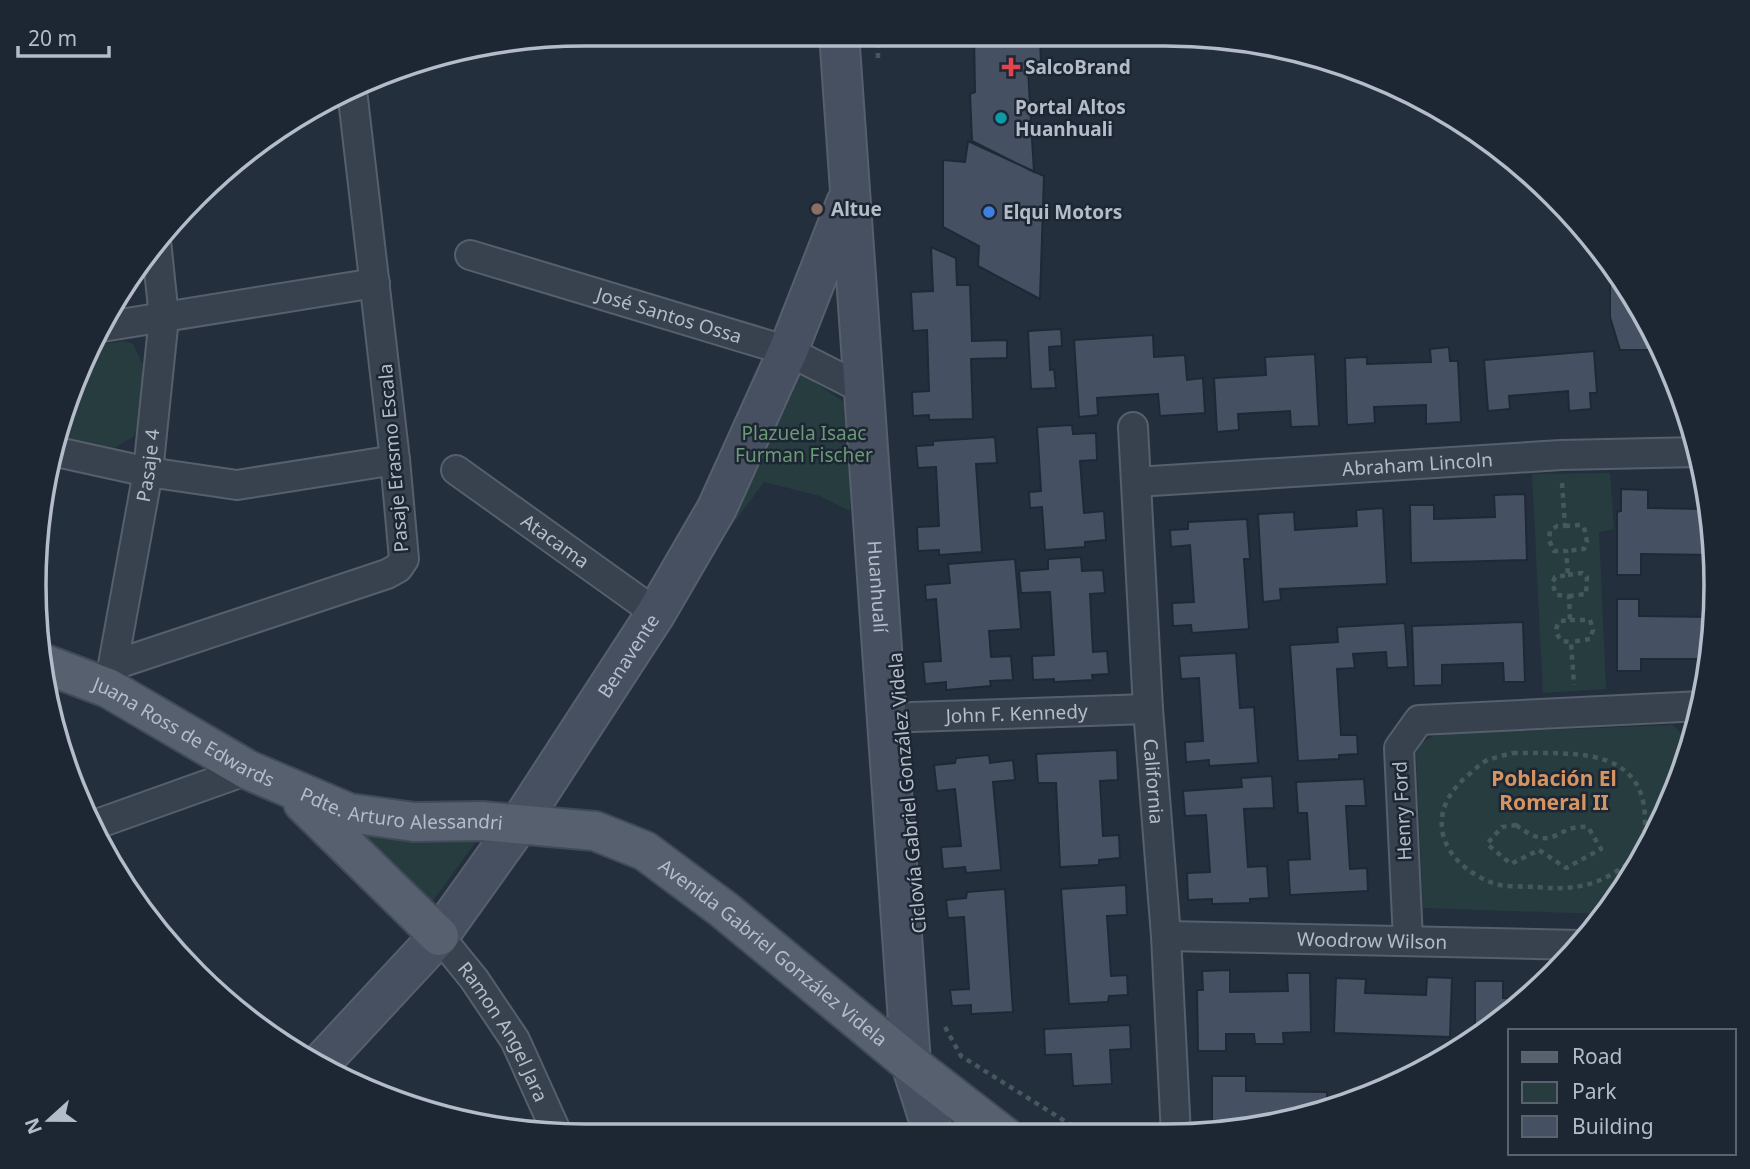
<svg xmlns="http://www.w3.org/2000/svg" width="1750" height="1169" font-family="'Noto Sans',sans-serif">
	<style>
		.green { fill: #263c3f }
		.building { fill: #455162; stroke: #1f2835; stroke-width: 2 }
		.lines { fill: none; stroke-linecap: round; stroke-linejoin: round }
		.street-casing { stroke: #565f6c; stroke-width: 32 }
		.secondary-casing { stroke: #565f6c; stroke-width: 42 }
		.primary-casing { stroke: #414a57; stroke-width: 42 }
		.path { stroke: #44595c; stroke-width: 4.5; stroke-dasharray: 5 5; stroke-linecap: butt }
		.street { stroke: #38414e; stroke-width: 28 }
		.secondary { stroke: #465061; stroke-width: 38 }
		.primary { stroke: #56606e; stroke-width: 38 }
		.health-dot { fill: #e0444e; stroke: #1d2633; stroke-width: 2.5 }
		.culture-dot { fill: #0f9aa8; stroke: #1d2633; stroke-width: 2.5 }
		.education-dot { fill: #8d6e63; stroke: #1d2633; stroke-width: 2.5 }
		.shop-dot { fill: #3f7fe0; stroke: #1d2633; stroke-width: 2.5 }
		.labels { text-anchor: middle; dominant-baseline: central; stroke-width: 5; stroke-linejoin: round; paint-order: stroke }
		.poi-label { font-size: 19px; font-weight: bold; fill: #b4bcc9; stroke: #1d2633; text-anchor: start }
		.street-label { font-size: 19px; fill: #b4bcc9; stroke: #1d2633 }
		.park-label { font-size: 19px; fill: #6b9a76; stroke: #1d2633 }
		.neighbourhood-label { font-size: 21px; font-weight: bold; fill: #d59563; stroke: #1d2633 }
		.rim { fill: none; stroke: #b4bcc9; stroke-width: 3.5 }
	</style>
	<rect width="100%" height="100%" fill="#242f3e"/>
	<path class="green" d="M124,341l9,3 10,21 -4,62 -6,10 -19,11 -54,-11 15,-63 16,-28z
		M796,370l51,34 5,63 -2,44 -30,-15 -56,-14 -39,53 -13,-19z
		M1610,473l4,56 -15,3 7,157 -63,4 -11,-219z
		M1673,725c7,7 12,12 13,23 2,39 -56,135 -81,166l-182,-6 -7,-154 6,-12 16,-8z
		M356,834l122,5 -46,63z"/>
	<path class="building" d="M974,33h66l1,34 -13,3 6,102 -62,-31 -2,-47 5,-2z
		M968,141l76,35 -4,123 -62,-33 1,-20 -36,-19v-67l22,2z
		M931,247l25,11 1,27h13l2,56 35,-1v18l-36,1 2,60 -44,1v-5l-16,1 -1,-24 17,-1 -2,-61 -14,1 -2,-39 22,-1z
		M1610,266h3l11,12 28,54h-3v18h-29l-10,-33z
		M1061,329l1,17 -13,1 1,23 4,-1 2,19 -25,1 -3,-58z
		M1153,335l1,22 31,-2 2,25 16,-2 2,35 -45,3 -2,-22 -61,4 1,17 -19,2 -5,-77z
		M1449,347l1,14h8l3,61 -35,2v-19l-52,2 1,16 -28,2 -2,-67 22,-1v7l64,-2 -1,-13z
		M1594,351l3,42h-7l1,16 -22,2 -1,-20 -59,5 1,13 -22,2 -4,-51z
		M1315,354l4,72 -28,1 -1,-16 -52,3 1,16 -22,2 -3,-54 52,-3 -1,-18z
		M1072,425l1,9 23,-1 1,27 -17,1 4,52 20,-2 2,29 -21,2v5l-40,3 -3,-43 -12,1 -1,-16 12,-1 -4,-64z
		M995,437l2,26 -21,1 6,88 -43,3v-5l-21,1 -1,-24 22,-1 -3,-59 -18,1 -2,-22 17,-1v-4z
		M1621,489l27,1v18l57,1v-16h3l6,62 -73,-1v21h-24v-63l4,-1z
		M1525,494l2,66 -116,3 -1,-58h24v14l61,-2 -1,-22z
		M1383,508l4,76 -107,5 1,11 -18,2 -5,-88 36,-2 1,18 62,-4 -1,-16z
		M1247,519l3,40h-6l5,70 -57,4 -1,-8 -18,1 -1,-23 22,-1 -4,-57 -19,2 -1,-17 18,-1v-7z
		M1081,557l1,14 21,-1 2,23 -15,1 3,58 14,-1 2,23 -17,1 1,5 -39,2v-3l-21,1 -1,-24 22,-1 -4,-63 -29,1 -2,-22 29,-2v-10z
		M1015,559l6,70 -32,2 2,26 20,-1 2,24 -23,1 1,5 -45,4v-8l-21,2 -2,-22 18,-1 -5,-62 -10,1 -1,-15 25,-2 -2,-19z
		M1617,599h22v17l75,1 -7,62h-8v-20h-58v12h-24z
		M1523,622l2,60h-21l-1,-19 -61,2v20l-28,1 -2,-60z
		M1405,623l3,44 -21,1 -1,-16 -33,2 2,14 -18,1 4,66h16l1,19 -19,1v4l-41,2 -8,-116 48,-3 -1,-15z
		M1236,653l4,55 14,-1 4,56 -49,3v-6l-23,2 -1,-20 18,-1 -4,-63 -18,1 -2,-23z
		M1117,750l1,30 -18,1 3,55 16,-1 1,23 -21,2v5l-39,2 -4,-84h-18l-2,-29z
		M989,755l1,8 23,-3 2,20 -22,2 8,88 -35,3 -1,-6 -22,2 -2,-22 20,-1 -6,-57 -18,2 -3,-26 21,-2 1,-5z
		M1272,776l2,32 -30,1 4,58 19,-1 2,32 -19,1v4l-38,1v-5l-24,1 -1,-27 23,-1 -4,-57 -21,1 -2,-25 59,-4 -1,-9z
		M1364,779l2,27h-20l4,63 17,-1 1,23 -78,4 -2,-35 22,-1 -3,-46h-9l-2,-31z
		M1126,885l1,30 -20,1 4,60 16,-1 1,20 -19,1 -1,6 -39,2 -8,-115z
		M1005,889l8,123 -42,2v-9l-19,1 -2,-16 19,-1 -5,-72 -16,1 -2,-18 20,-2 1,-6z
		M1230,970v22l58,-1 -1,-18h23l1,59 -28,1 1,11h-29l-1,-10h-28v17h-28l-1,-61h6l-1,-19z
		M1427,977l25,1 -2,59 -116,-4 2,-55 30,1 -1,14 61,2z
		M1475,981h28v17l22,1 -50,41z
		M1130,1025l1,24 -21,1 2,34 -39,2 -2,-32 -26,1 -1,-26z
		M1212,1076h34v15l81,1v17l-54,16 -61,6z
		M1351,1090h22v5l-22,7z"/>
	<g class="lines">
		<g class="street-casing">
			<g id="street">
				<path id="s1" d="M470,255l318,96 75,38"/>
				<path d="M102,327l273,-44"/>
				<path id="s2" d="M1133,427l15,282 18,227 10,199"/>
				<path d="M57,452l91,20 89,13 158,-25"/>
				<path id="s3" d="M456,470l200,143"/>
				<path id="s4" d="M1136,482l425,-27 138,-3"/>
				<path d="M114,665l273,-91 11,-6 6,-9 -9,-99 -43,-370"/>
				<path id="s5" d="M110,681l38,-209 16,-155 -8,-76"/>
				<path id="s6" d="M886,721l26,-4 236,-8"/>
				<path d="M94,825l154,-55"/>
				<path id="s7" d="M439,936l35,43 41,61 42,93"/>
				<path id="s8" d="M1166,936l414,9"/>
				<path d="M1408,940l-9,-192 20,-28 283,-14"/>
			</g>
		</g>
		<g class="secondary-casing">
			<g id="secondary">
				<path id="s9" d="M839,33l72,1031 23,72"/>
				<path id="s10" d="M320,1064l119,-128 80,-112 137,-211 61,-105 71,-157 58,-148"/>
			</g>
		</g>
		<g class="primary-casing">
			<g id="primary">
				<path id="s11" d="M42,663l66,25 140,82 101,43 65,9 68,-1 113,10 50,20 78,58 188,155 93,72"/>
				<path d="M303,803l136,133"/>
			</g>
		</g>
		<path class="path" d="M878,33v29
			M1562,483l3,43h-8l-7,5 -1,9 5,11h12l2,24 -13,2 -3,7 5,11 12,1 1,24 -10,1c-6,7 -4,14 2,20l9,1 3,43
			M1565,526l15,-1 4,2 3,15 -3,7 -18,2
			M1568,575l14,-2 5,4 -1,17 -17,2
			M1570,620h20l3,10 -3,9 -19,3
			M1513,753c54,1 130,-9 132,65 1,30 -7,40 -31,55 -25,15 -49,17 -77,14 -14,-1 -34,1 -47,-5 -50,-21 -67,-68 -23,-106 7,-5 13,-13 21,-16 8,-3 17,-5 25,-7z
			M1516,825c40,30 38,-1 72,2l13,22 -35,19 -27,-18 -28,14 -24,-20 15,-17z
			M945,1027l16,29 110,69 22,11"/>
		<use href="#street" class="street"/>
		<use href="#secondary" class="secondary"/>
		<use href="#primary" class="primary"/>
	</g>
	<path class="health-dot" d="M1007.5 56.5h7v7h7v7h-7v7h-7v-7h-7v-7h7z"/>
	<circle class="culture-dot" cx="1001" cy="118" r="7"/>
	<circle class="education-dot" cx="817" cy="209" r="7"/>
	<circle class="shop-dot" cx="989" cy="212" r="7"/>
	<g class="labels">
		<g class="poi-label">
			<text x="1025" y="67">SalcoBrand</text>
			<text x="1015" y="107">Portal Altos<tspan x="1015" dy="22">Huanhuali</tspan></text>
			<text x="831" y="209">Altue</text>
			<text x="1003" y="212">Elqui Motors</text>
		</g>
		<g class="street-label">
			<text stroke="none"><textPath href="#s1" startOffset="208">José Santos Ossa</textPath></text>
			<text transform="translate(393 458) rotate(-95)">Pasaje Erasmo Escala</text>
			<text stroke="none"><textPath href="#s4" startOffset="282">Abraham Lincoln</textPath></text>
			<text stroke="none"><textPath href="#s5" startOffset="219">Pasaje 4</textPath></text>
			<text stroke="none"><textPath href="#s3" startOffset="122">Atacama</textPath></text>
			<text stroke="none"><textPath href="#s9" startOffset="555">Huanhualí</textPath></text>
			<text stroke="none"><textPath href="#s10" startOffset="513">Benavente</textPath></text>
			<text stroke="none"><textPath href="#s6" startOffset="131">John F. Kennedy</textPath></text>
			<text stroke="none"><textPath href="#s11" startOffset="158">Juana Ross de Edwards</textPath></text>
			<text stroke="none"><textPath href="#s2" startOffset="355">California</textPath></text>
			<text transform="translate(907 793) rotate(-95)">Ciclovía Gabriel González Videla</text>
			<text stroke="none"><textPath href="#s11" startOffset="394">Pdte. Arturo Alessandri</textPath></text>
			<text transform="translate(1402 811) rotate(-93)">Henry Ford</text>
			<text stroke="none"><textPath href="#s8" startOffset="206">Woodrow Wilson</textPath></text>
			<text stroke="none"><textPath href="#s11" startOffset="807">Avenida Gabriel González Videla</textPath></text>
			<text stroke="none"><textPath href="#s7" startOffset="116">Ramon Angel Jara</textPath></text>
		</g>
		<g class="park-label">
			<text x="804" y="433">Plazuela Isaac<tspan x="804" dy="22">Furman Fischer</tspan></text>
		</g>
		<g class="neighbourhood-label">
			<text x="1554" y="778">Población El<tspan x="1554" dy="24">Romeral II</tspan></text>
		</g>
	</g>
	<path d="M0 0H1750V1169H0ZM585 46H1165A539 539 0 0 1 1704 585V585A539 539 0 0 1 1165 1124H585A539 539 0 0 1 46 585V585A539 539 0 0 1 585 46Z" fill="#1d2633" fill-rule="evenodd"/>
	<path class="rim" d="M585 46H1165A539 539 0 0 1 1704 585V585A539 539 0 0 1 1165 1124H585A539 539 0 0 1 46 585V585A539 539 0 0 1 585 46Z"/>
	<rect x="1508" y="1029" width="228" height="126" fill="#1d2633" stroke="#59626f" stroke-width="2"/>
	<rect x="1522" y="1052" width="35" height="10" fill="#56606e" stroke="#59626f" stroke-width="2"/>
	<text x="1572" y="1064" font-size="21" fill="#b4bcc9">Road</text>
	<rect x="1522" y="1082" width="35" height="21" fill="#263c3f" stroke="#59626f" stroke-width="2"/>
	<text x="1572" y="1099" font-size="21" fill="#b4bcc9">Park</text>
	<rect x="1522" y="1116" width="35" height="21" fill="#455162" stroke="#59626f" stroke-width="2"/>
	<text x="1572" y="1134" font-size="21" fill="#b4bcc9">Building</text>
	<g transform="translate(49 1120) rotate(249)" stroke="#1d2633" stroke-width="5" paint-order="stroke">
	<path d="M0-5L12 26L0 18L-12 26Z" fill="#b4bcc9"/>
	<text y="-10" font-size="19" font-weight="bold" text-anchor="middle" fill="#b4bcc9">N</text>
	</g>
	<path d="M18 46v10h91v-10" fill="none" stroke="#b4bcc9" stroke-width="3.5"/>
	<text x="28" y="46" font-size="21" fill="#b4bcc9" stroke="#1d2633" stroke-width="5" paint-order="stroke">20 m</text>
</svg>
